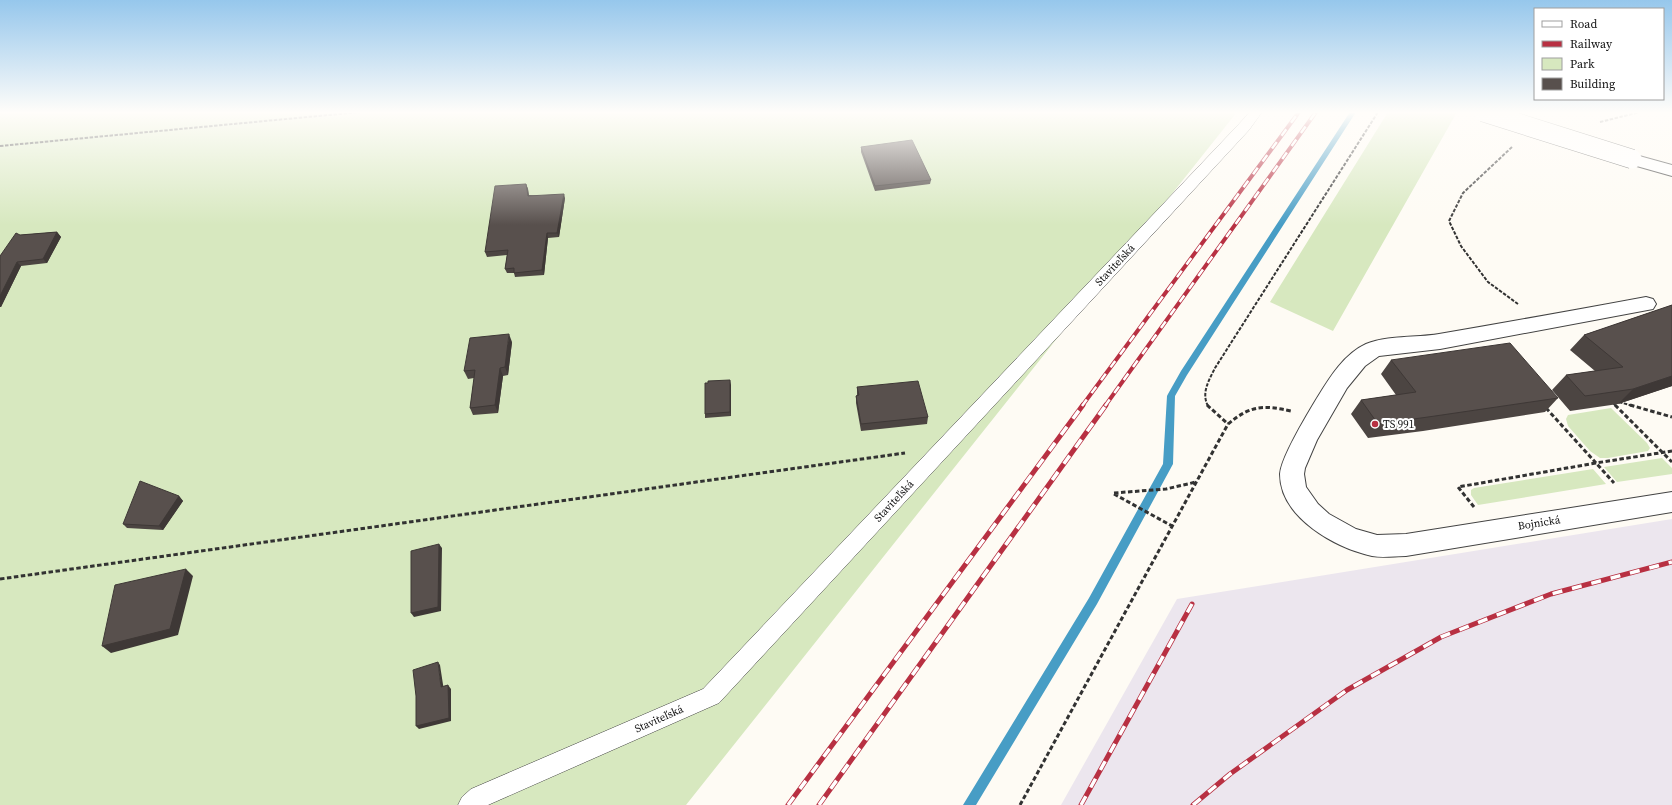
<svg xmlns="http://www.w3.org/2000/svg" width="1672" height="805" font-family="'Source Serif 4',serif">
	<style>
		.industrial { fill: #ece6ee }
		.green { fill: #d7e8bf }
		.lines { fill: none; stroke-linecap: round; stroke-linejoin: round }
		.stream { fill: #479dc5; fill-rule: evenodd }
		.service-casing { stroke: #434343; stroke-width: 1 }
		.minor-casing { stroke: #434343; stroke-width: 2 }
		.path-far1 { stroke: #323232; stroke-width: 2; stroke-dasharray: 3.5 1.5; stroke-linecap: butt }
		.path { stroke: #323232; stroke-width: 3; stroke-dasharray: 4.5 2.5; stroke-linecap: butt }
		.service { fill: #fff; fill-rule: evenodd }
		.minor { fill: #fff; fill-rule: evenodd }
		.rail-far1-casing { stroke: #b83042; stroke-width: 4 }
		.rail-casing { stroke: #b83042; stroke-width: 5 }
		.rail-far1 { stroke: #fff; stroke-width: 2.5; stroke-dasharray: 8; stroke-linecap: butt }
		.rail { stroke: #fff; stroke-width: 3.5; stroke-dasharray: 10; stroke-linecap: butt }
		.minor-bridge-casing { stroke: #434343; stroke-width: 20; stroke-linecap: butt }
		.minor-bridge { stroke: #fff; stroke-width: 19 }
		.wall { fill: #4c4542 }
		.shaded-wall { fill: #3e3836 }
		.building { fill: #58504d; stroke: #3e3836 }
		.poi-dot { fill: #b83042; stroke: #fff; stroke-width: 1.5 }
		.labels { text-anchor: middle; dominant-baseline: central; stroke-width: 4; stroke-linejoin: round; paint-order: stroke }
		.street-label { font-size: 11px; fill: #101010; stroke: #fff }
		.poi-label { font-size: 11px; fill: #101010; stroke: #fff; text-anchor: start }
	</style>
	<rect width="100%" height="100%" fill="#fefbf4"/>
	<path class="industrial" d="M1672,519v286h-611l116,-206z"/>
	<path class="green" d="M0,112h1237l-551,693h-686z
		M1388,112h69l-124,219 -63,-29z
		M1611,408l36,35 3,5 -2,3 -40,7h-8l-10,-7 -22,-25 -2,-7 2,-4z
		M1662,458l10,10v6l-55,8 -13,-15z
		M1593,469l13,15 -128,21 -7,-10v-5l3,-2z"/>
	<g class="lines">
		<path class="stream" d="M1350,112h6l-169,263 -12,21 -2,68 -76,140 -121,201h-13l126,-207 74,-134 4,-68 1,-2 13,-23z"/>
		<g class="service-casing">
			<path id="service" d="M1250,112h12l-13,18 -530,573 -231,102h-30l4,-8 9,-8 232,-100 536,-565z"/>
		</g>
		<g class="minor-casing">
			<path id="minor" d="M1632,154l40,11v11l-46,-13 -3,-4 3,-4z
				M1646,297l7,2 3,5 -3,5 -213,40 -61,7 -14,10 -18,22 -30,52 -12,28 -1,6 2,13 12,17 11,10 27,15 21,6 29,-1 266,-42v20l-266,44c-11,0 -23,2 -34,0 -36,-8 -92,-38 -92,-82 1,-16 25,-56 34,-71 13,-21 28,-48 52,-59 22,-9 49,-6 73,-10 69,-12 138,-24 207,-37z"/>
		</g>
		<path class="path-far1" d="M1600,122l40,-10
			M0,146l360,-34
			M1512,147l-49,46 -14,28 12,25 27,36 30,22
			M1619,402l14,4
			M1613,403l3,3
			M1208,406c-7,-13 1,-26 7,-38l163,-256"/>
		<path class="path" d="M1207,405l21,19
			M1615,405l57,57
			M1630,405l42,12
			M1546,408l50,55 76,-12
			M1114,493l52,-4 30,-7
			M1114,494l58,32
			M1474,507l-16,-20 138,-24 18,20
			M0,579l905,-126
			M1020,805l208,-381c23,-19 35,-19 63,-13"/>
		<use href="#service" class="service"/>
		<use href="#minor" class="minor"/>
		<g class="rail-far1-casing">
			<path id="rail-far1" d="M1082,406l217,-294
				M1105,406l211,-294"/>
		</g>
		<g class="rail-casing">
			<path id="rail" d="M788,805l295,-400
				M819,805l287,-400
				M1081,805l111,-201
				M1193,805l37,-31 117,-84 94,-53 110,-43 121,-32"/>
		</g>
		<use href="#rail-far1" class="rail-far1"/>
		<use href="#rail" class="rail"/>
		<g class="minor-bridge-casing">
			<path id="minor-bridge" d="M1483,112l149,47"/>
		</g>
		<use href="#minor-bridge" class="minor-bridge"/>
	</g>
	<path class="wall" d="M861,147l70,33 -1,4 -55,7 -14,-39z
		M526,184l2,5 1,6 36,3 -6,39 -11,1 -4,37 -29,2 -1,-4h-7l-2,-4 2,-14 -20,2 -2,-5z
		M57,232l4,5 -14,26 -26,3 -20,41h-1v-51l20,-21z
		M1672,305v81l-54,18 -48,7 -18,-21 14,-15 29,-4 -25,-21 14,-15z
		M512,342l-4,33 -5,1 -5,37 -25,2 -3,-7 4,-30 -6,1 -4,-8z
		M1391,360l167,38 -13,14 -122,19 -55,7 -17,-24 10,-14 35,-5 -15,-21z
		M731,385v31l-26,2v-4z
		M857,387l71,30 -1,7 -66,7 -5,-28v-7l1,-1z
		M179,496l4,5 -20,29 -36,-2 -4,-4z"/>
	<path class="shaded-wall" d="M526,184l2,5 1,11 -1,-4z
		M564,194l1,4 -6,39 -2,-4z
		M57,232l4,5 -14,26 -4,-4z
		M547,233l1,5 -4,37 -2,-5z
		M17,262l4,4 -20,41h-1v-11z
		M509,334l3,8 -4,33 -3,-8z
		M500,368l3,8 -5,37 -3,-8z
		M1672,376v10l-54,18 15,-15z
		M730,380l1,5v31l-1,-4z
		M179,496l4,5 -20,29 -4,-4z
		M439,544l3,4 -1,63 -27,6 -3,-4z
		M186,569l7,7 -15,59 -67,18 -9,-7z
		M438,662l2,3 4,26 -3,-4z
		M448,685l3,4v32l-32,8 -3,-3z"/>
	<path class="building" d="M912,140l19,40 -56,6 -14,-39z
		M526,184l2,12 36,-2 -7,39h-10l-5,37 -28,3v-5l-9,1 3,-19 -23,2 10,-66z
		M57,232l-14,27 -26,3 -17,34v-40l16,-23 4,2z
		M1672,305v71l-39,13 -48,7 -19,-21 57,-8 -39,-32z
		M509,334l-4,33 -5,1 -5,37 -25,3 5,-38 -11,1 6,-33z
		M1510,343l48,55 -123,18 -57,8 -17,-24 55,-8 -25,-32z
		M730,380v32l-25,2v-31h3v-2z
		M918,381l10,36 -67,7 -5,-28 3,-1 -2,-8z
		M140,481l39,15 -20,30 -36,-2z
		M439,544l-1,63 -27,6v-62z
		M186,569l-16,60 -68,17 13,-61z
		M438,662l3,25 7,-2 1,33 -33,8v-30l-3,-26z"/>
	<linearGradient id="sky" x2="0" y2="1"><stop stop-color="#96c7ec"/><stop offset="0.5" stop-color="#fffdfa"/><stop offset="1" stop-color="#fffdfa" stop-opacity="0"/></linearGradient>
	<rect width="1672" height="225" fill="url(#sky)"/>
	<circle class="poi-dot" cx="1375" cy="424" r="4"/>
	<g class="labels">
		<g class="street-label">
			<text transform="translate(1115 265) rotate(-47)">Staviteľská</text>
			<text transform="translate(894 501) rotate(-47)">Staviteľská</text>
			<text transform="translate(1539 523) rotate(-9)">Bojnická</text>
			<text transform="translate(659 719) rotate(-24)">Staviteľská</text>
		</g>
		<g class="poi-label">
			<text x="1383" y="424">TS 991</text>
		</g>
	</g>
	<rect x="1534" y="8" width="130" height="92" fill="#ffffff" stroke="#9f9f9f"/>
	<rect x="1542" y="21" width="20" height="6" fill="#ffffff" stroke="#9f9f9f"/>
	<text x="1570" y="28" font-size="12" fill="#101010">Road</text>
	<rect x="1542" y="41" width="20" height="6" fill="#b83042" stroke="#9f9f9f"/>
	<text x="1570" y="48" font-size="12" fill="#101010">Railway</text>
	<rect x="1542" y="58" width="20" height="12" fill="#d7e8bf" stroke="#9f9f9f"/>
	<text x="1570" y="68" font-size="12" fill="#101010">Park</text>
	<rect x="1542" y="78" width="20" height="12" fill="#58504d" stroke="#9f9f9f"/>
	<text x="1570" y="88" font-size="12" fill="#101010">Building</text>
</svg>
